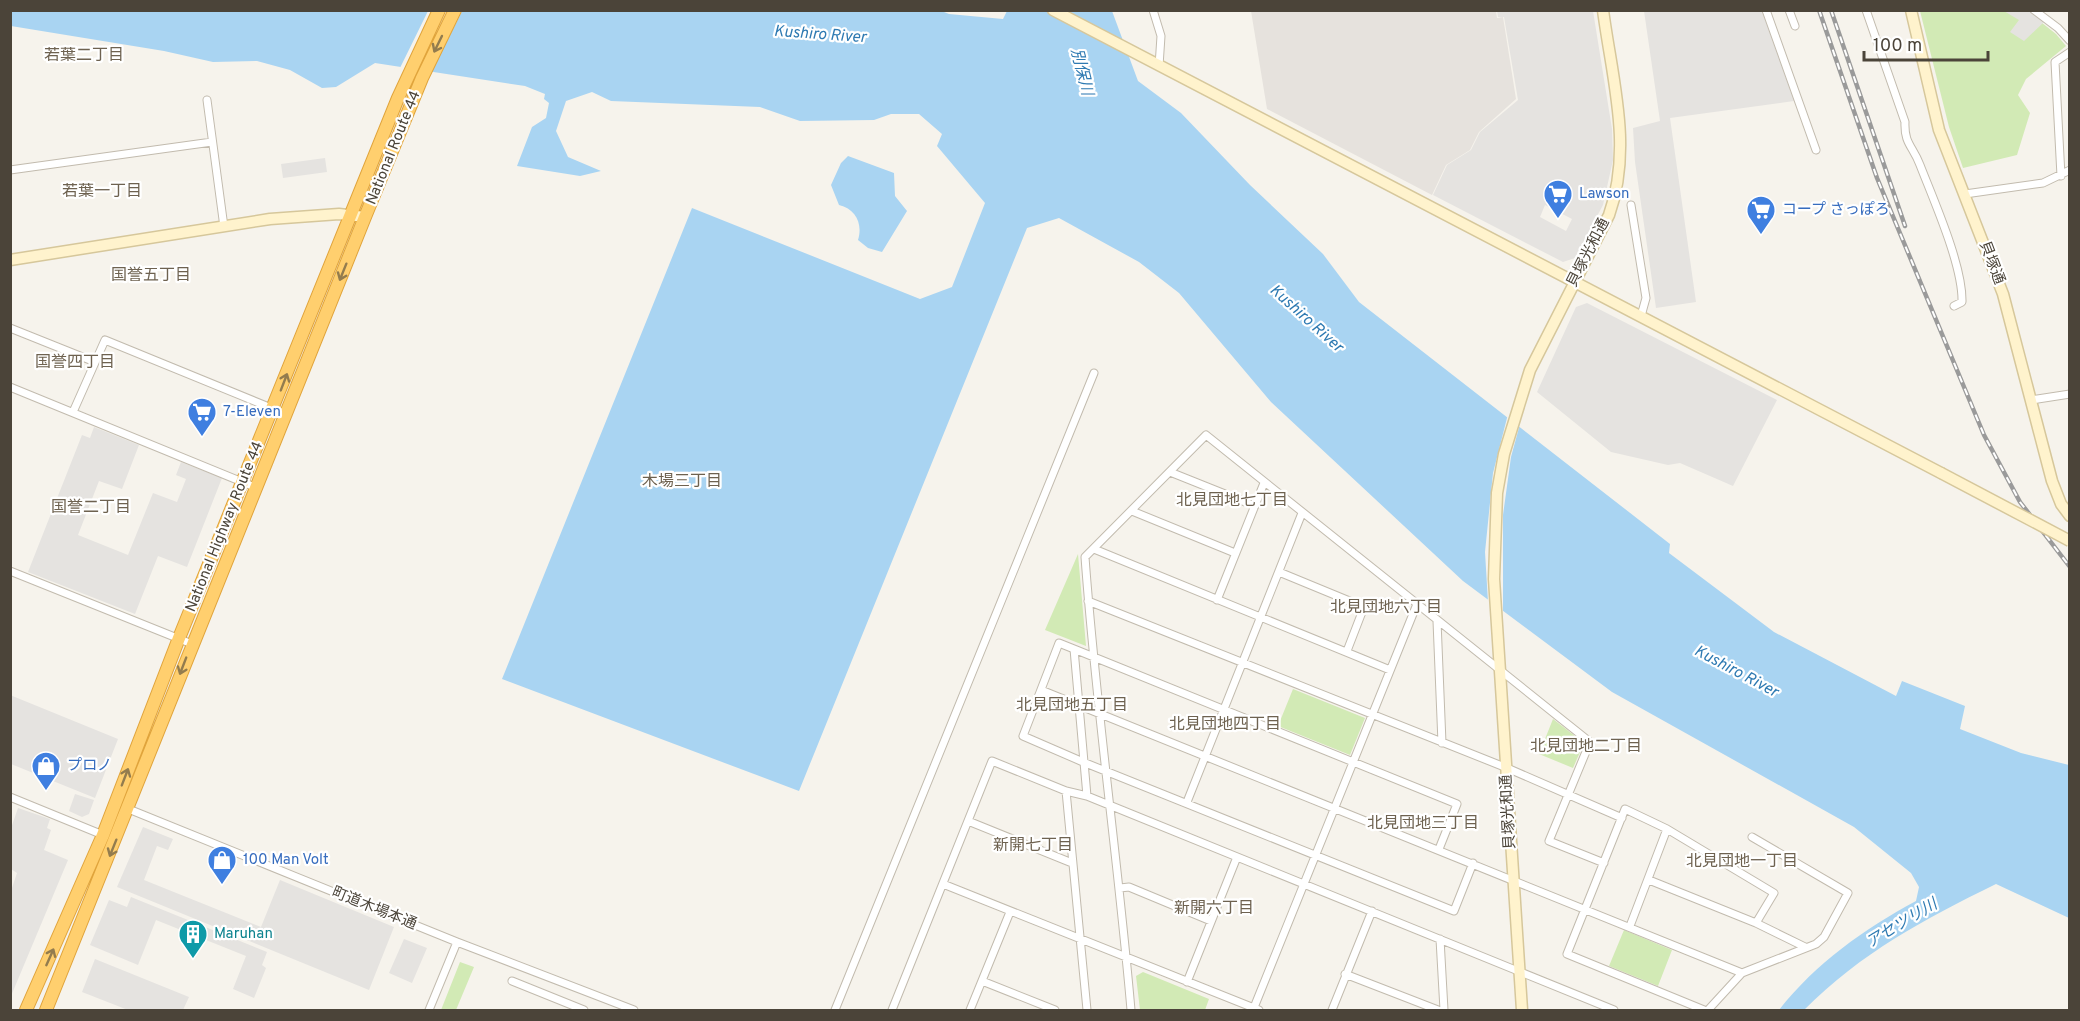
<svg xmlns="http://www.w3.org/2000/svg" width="2080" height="1021" font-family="Overpass,'Noto Sans JP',sans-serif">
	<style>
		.industrial { fill: #e6e2dd }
		.green { fill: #d2eab5 }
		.parking { fill: #e5e3e0; fill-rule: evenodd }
		.water { fill: #a9d4f2 }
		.pier { fill: #f6f3ec }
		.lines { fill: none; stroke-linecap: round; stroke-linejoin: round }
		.street-casing { stroke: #c2bbae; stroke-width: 9 }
		.secondary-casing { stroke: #d6c79b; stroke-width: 13 }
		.highway-casing { stroke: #e0a43c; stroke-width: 14 }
		.street { stroke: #fff; stroke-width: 7 }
		.secondary { stroke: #fff3cd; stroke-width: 10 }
		.highway { stroke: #ffcf6e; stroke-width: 12 }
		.rail-casing { stroke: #9a9a9a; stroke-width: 4.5 }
		.rail { stroke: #fff; stroke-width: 2; stroke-dasharray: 7; stroke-linecap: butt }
		.secondary-bridge-casing { stroke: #d6c79b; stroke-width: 13; stroke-linecap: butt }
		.secondary-bridge { stroke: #fff3cd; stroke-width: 10 }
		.oneway { stroke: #937c4e }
		.labels { text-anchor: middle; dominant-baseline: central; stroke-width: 4.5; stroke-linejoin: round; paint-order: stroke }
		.street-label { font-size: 15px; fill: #4b4439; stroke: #fff }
		.shop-label { font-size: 15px; fill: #366cbe; stroke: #fff; text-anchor: start }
		.culture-label { font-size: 15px; fill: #0d838f; stroke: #fff; text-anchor: start }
		.water-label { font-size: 16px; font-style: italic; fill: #2e7ab2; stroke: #fff }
		.neighbourhood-label { font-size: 16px; fill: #6e6250; stroke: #fff }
	</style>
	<rect width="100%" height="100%" fill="#f6f3ec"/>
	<path class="industrial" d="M1251,11h245l1,7 6,-1 13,82 -37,33 -9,18 -24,15 -14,30 -165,-86z"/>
	<path class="green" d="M1920,11h107l29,23 10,12 -40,33 -8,16 12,18 -13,42 -54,13 -14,-41z
		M1078,554l8,92 -41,-16z
		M1293,689l72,29 -15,37 -72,-29z
		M1553,719l31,24 -11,25 -34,-14z
		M1624,930l48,20 -14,36 -49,-20z
		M460,962l14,5 -18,43h-15z
		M1143,972l66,27 -4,11h-65l-4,-34z"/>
	<path class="parking" d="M1497,11h96l19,118 1,31 -10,45 -28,53 -12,4 -130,-67 14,-30 24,-15 9,-18 38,-32 -14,-83h-6zM1545,205l27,14 -6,12 -26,-14z
		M1644,11h118l32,90 -124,17 26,184 -40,6 -21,-146 -2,-34 27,-7z
		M2004,11h25l15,11 -20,19 -14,-9 9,-12z
		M325,158l2,14 -44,6 -2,-14z
		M1587,303l190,97 -44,86 -53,-23 -12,2 -57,-13 -74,-60 39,-85z
		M94,427l45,18 -17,44 -23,-8 -21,54 50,20 25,-62 24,9 9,-23 -10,-4 5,-13 41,16 -35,89 -29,-11 -23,58 -107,-42 54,-137 8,3z
		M10,695l108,44 -23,59 -84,-34z
		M75,794l19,6 -5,14 -7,3 -13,-6z
		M18,808l32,11 -3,9 4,2 -7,20 24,10 -57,136v-105l6,-18 -6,-4 -1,-38z
		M143,827l30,12 -5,11 -11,-4 -13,34 117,47 19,-47 114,47 -25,63 -252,-103z
		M131,897l136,55 -5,13 4,3 -12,30 -21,-9 13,-33 -90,-36 -18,45 -48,-20 19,-45 18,7z
		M404,939l23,9 -15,35 -23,-10z
		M95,959l94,38 -6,13h-55l-46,-18z"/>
	<path class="water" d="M939,10l10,4 54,5 4,-8h105l26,70 43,32 69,72 73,69 36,48 311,242 -1,9 105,79 122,64 6,-15 63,25 -5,23 61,24 48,12v153l-73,-34c-73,36 -134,68 -192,126h-25c37,-47 85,-81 137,-109l3,-14 -8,-14 -57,-46 -242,-135 -149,-111 -192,-179 -92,-109 -40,-31 -80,-44 -32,10 -228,563 -297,-112 190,-471 228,91 32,-12 33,-84 -48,-57 5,-12 -23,-20h-28l-17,6 -74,1 -40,-14 -149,-6 -19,-9 -26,9 -10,30 12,26 33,14 -21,5 -63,-10 15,-39 14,-9 3,-15 -5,-4 1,-5 -20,-8 -150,-23 -39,24 -14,1 -32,-18 -33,-9 -44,1 -49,-11 -153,-25 -1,-15z
		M848,156l46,17 1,23 12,15 -25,41 -14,-4 -10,-8c5,-16 -2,-31 -19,-35l-8,-20 10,-22z"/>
	<path class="pier" d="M428,11h34l-32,64 -31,-5z
		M1508,414l12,10 -9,33 -8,58v99l-15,-12 -3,-50 8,-79z"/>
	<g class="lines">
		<g class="street-casing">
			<path id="street" d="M1153,10l8,26 -2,30
				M1766,10l50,140
				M1789,10l6,16
				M1866,10l39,112c-1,22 8,24 15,43 14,36 43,101 42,137l-8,4
				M2034,10l24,18 12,13
				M207,100l17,127
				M10,170l202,-28
				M2061,176l-6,-114 15,-10
				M1965,194l78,-11 27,-13
				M1631,205l15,93 -5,18
				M10,328l85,34
				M10,387l247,101
				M2031,400l39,-6
				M73,412l32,-72 181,74
				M1170,472l85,34
				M1132,511l103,42
				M1094,549l296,121
				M10,571l182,73
				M1279,572l85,35 -17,44
				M1217,600l47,-117
				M1088,601l419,167 115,50
				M1437,621l5,122
				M1074,649l383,155 -18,45
				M1041,690l701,283
				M1066,791l21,219
				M1087,796l-13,-147 -15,-6 -36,93 60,26 371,149 19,-48
				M10,797l93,38
				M1187,802l115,-289
				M126,808l331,134 177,68
				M968,821l104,42
				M1649,880l107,43 49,24
				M943,884l316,126
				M1120,888l9,-1 82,34
				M1630,926l37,-97
				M1440,939l4,71
				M1345,974l93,36
				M512,981l72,29
				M982,981l73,29
				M1187,982l50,-125
				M429,1010l28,-68
				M835,1010l259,-637
				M892,1010l100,-249 74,30 21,5 527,214
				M970,1010l40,-98
				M1131,1010c-13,-151 -35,-301 -46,-453l121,-122 384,307 -41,99 55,22
				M1253,1010l164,-406
				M1332,1010l40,-99
				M1704,1010l-137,-56 58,-145 42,20 107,64 -18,30
				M1708,1010l34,-37 74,-29 8,-7 24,-44 -96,-56"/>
		</g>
		<g class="secondary-casing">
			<path id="secondary" d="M1053,10l888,463
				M1911,10l28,120 64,164 49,187 9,23 9,12
				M10,260l260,-41 69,-5 26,3
				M1522,1010l-28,-431 3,-86 7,-39 26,-84 79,-155c24,-68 3,-136 -6,-205"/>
		</g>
		<g class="highway-casing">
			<path id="highway" d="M26,1010l77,-175 76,-197 219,-540 41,-88
				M46,1010l319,-793 57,-139 33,-68"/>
		</g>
		<use href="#street" class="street"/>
		<use href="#secondary" class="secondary"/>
		<use href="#highway" class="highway"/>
		<g class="rail-casing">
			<path id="rail" d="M1819,10l58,168 107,257 36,67 50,65
				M1831,10l74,216"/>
		</g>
		<use href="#rail" class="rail"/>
		<g class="secondary-bridge-casing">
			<path id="secondary-bridge" d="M1941,473l129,68"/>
		</g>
		<use href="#secondary-bridge" class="secondary-bridge"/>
	</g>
	<defs><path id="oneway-shaft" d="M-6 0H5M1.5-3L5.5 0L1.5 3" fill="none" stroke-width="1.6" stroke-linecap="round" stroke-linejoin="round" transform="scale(1.5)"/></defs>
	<g class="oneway">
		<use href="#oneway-shaft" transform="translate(438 44) rotate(116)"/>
		<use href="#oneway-shaft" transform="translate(343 272) rotate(112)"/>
		<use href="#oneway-shaft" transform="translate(284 382) rotate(-69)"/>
		<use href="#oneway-shaft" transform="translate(183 666) rotate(111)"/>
		<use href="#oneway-shaft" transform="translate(125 777) rotate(-69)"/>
		<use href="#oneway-shaft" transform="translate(113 848) rotate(112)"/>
		<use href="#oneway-shaft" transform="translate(50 957) rotate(-66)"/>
	</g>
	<defs>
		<g id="supermarket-pin" transform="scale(1.5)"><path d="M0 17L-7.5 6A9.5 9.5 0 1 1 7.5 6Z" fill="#3f7fe0" stroke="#fff"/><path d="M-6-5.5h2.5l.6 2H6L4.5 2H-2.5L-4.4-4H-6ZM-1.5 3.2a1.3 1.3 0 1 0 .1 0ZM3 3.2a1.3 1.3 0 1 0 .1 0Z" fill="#fff"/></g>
		<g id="shop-pin" transform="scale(1.5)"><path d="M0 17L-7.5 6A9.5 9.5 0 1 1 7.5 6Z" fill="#3f7fe0" stroke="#fff"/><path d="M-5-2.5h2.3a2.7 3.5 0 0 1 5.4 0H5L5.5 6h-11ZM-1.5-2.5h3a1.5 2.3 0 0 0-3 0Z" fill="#fff"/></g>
		<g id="building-pin" transform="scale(1.5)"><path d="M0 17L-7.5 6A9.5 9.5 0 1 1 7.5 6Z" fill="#0f9aa8" stroke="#fff"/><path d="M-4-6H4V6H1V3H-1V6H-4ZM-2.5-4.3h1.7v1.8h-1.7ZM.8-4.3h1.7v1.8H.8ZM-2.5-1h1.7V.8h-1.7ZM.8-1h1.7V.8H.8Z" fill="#fff"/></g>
	</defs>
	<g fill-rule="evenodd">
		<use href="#supermarket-pin" x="1558" y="194"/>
		<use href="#supermarket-pin" x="1761" y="210"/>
		<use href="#supermarket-pin" x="202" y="412"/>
		<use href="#shop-pin" x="46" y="766"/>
		<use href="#shop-pin" x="222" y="860"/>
		<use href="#building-pin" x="193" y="934"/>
	</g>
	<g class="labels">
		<g class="street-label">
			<text transform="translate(394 148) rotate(-68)">National Route 44</text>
			<text transform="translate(1589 253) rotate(-63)">貝塚光和通</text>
			<text transform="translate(1991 263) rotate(69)">貝塚通</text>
			<text transform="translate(225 527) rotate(-68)">National Highway Route 44</text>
			<text transform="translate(1509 812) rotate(-93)">貝塚光和通</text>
			<text transform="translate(374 909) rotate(22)">町道木場本通</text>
		</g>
		<g class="shop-label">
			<text x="1579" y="194">Lawson</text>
			<text x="1782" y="210">コープ さっぽろ</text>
			<text x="223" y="412">7-Eleven</text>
			<text x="67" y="766">プロノ</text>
			<text x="243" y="860">100 Man Volt</text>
		</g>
		<g class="culture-label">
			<text x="214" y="934">Maruhan</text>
		</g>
		<g class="water-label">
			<text transform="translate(820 35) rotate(4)">Kushiro River</text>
			<text transform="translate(1081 72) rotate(76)">別保川</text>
			<text transform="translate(1306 319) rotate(42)">Kushiro River</text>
			<text transform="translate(1736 672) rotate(28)">Kushiro River</text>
			<text transform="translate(1902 924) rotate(-31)">アセツリ川</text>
		</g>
		<g class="neighbourhood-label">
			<text x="84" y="56">若葉二丁目</text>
			<text x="102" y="192">若葉一丁目</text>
			<text x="151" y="276">国誉五丁目</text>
			<text x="75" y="363">国誉四丁目</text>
			<text x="682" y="482">木場三丁目</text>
			<text x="1232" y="501">北見団地七丁目</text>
			<text x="91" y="508">国誉二丁目</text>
			<text x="1386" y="608">北見団地六丁目</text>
			<text x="1072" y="706">北見団地五丁目</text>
			<text x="1225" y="725">北見団地四丁目</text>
			<text x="1586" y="747">北見団地二丁目</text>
			<text x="1423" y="824">北見団地三丁目</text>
			<text x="1033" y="846">新開七丁目</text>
			<text x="1742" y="862">北見団地一丁目</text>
			<text x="1214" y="909">新開六丁目</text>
		</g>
	</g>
	<rect width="2080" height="1021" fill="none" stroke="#4b4439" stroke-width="24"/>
	<path d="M1864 51v9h124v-9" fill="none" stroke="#4b4439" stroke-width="3"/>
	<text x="1873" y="51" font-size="18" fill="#4b4439" stroke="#ffffff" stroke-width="4.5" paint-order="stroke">100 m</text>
</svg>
